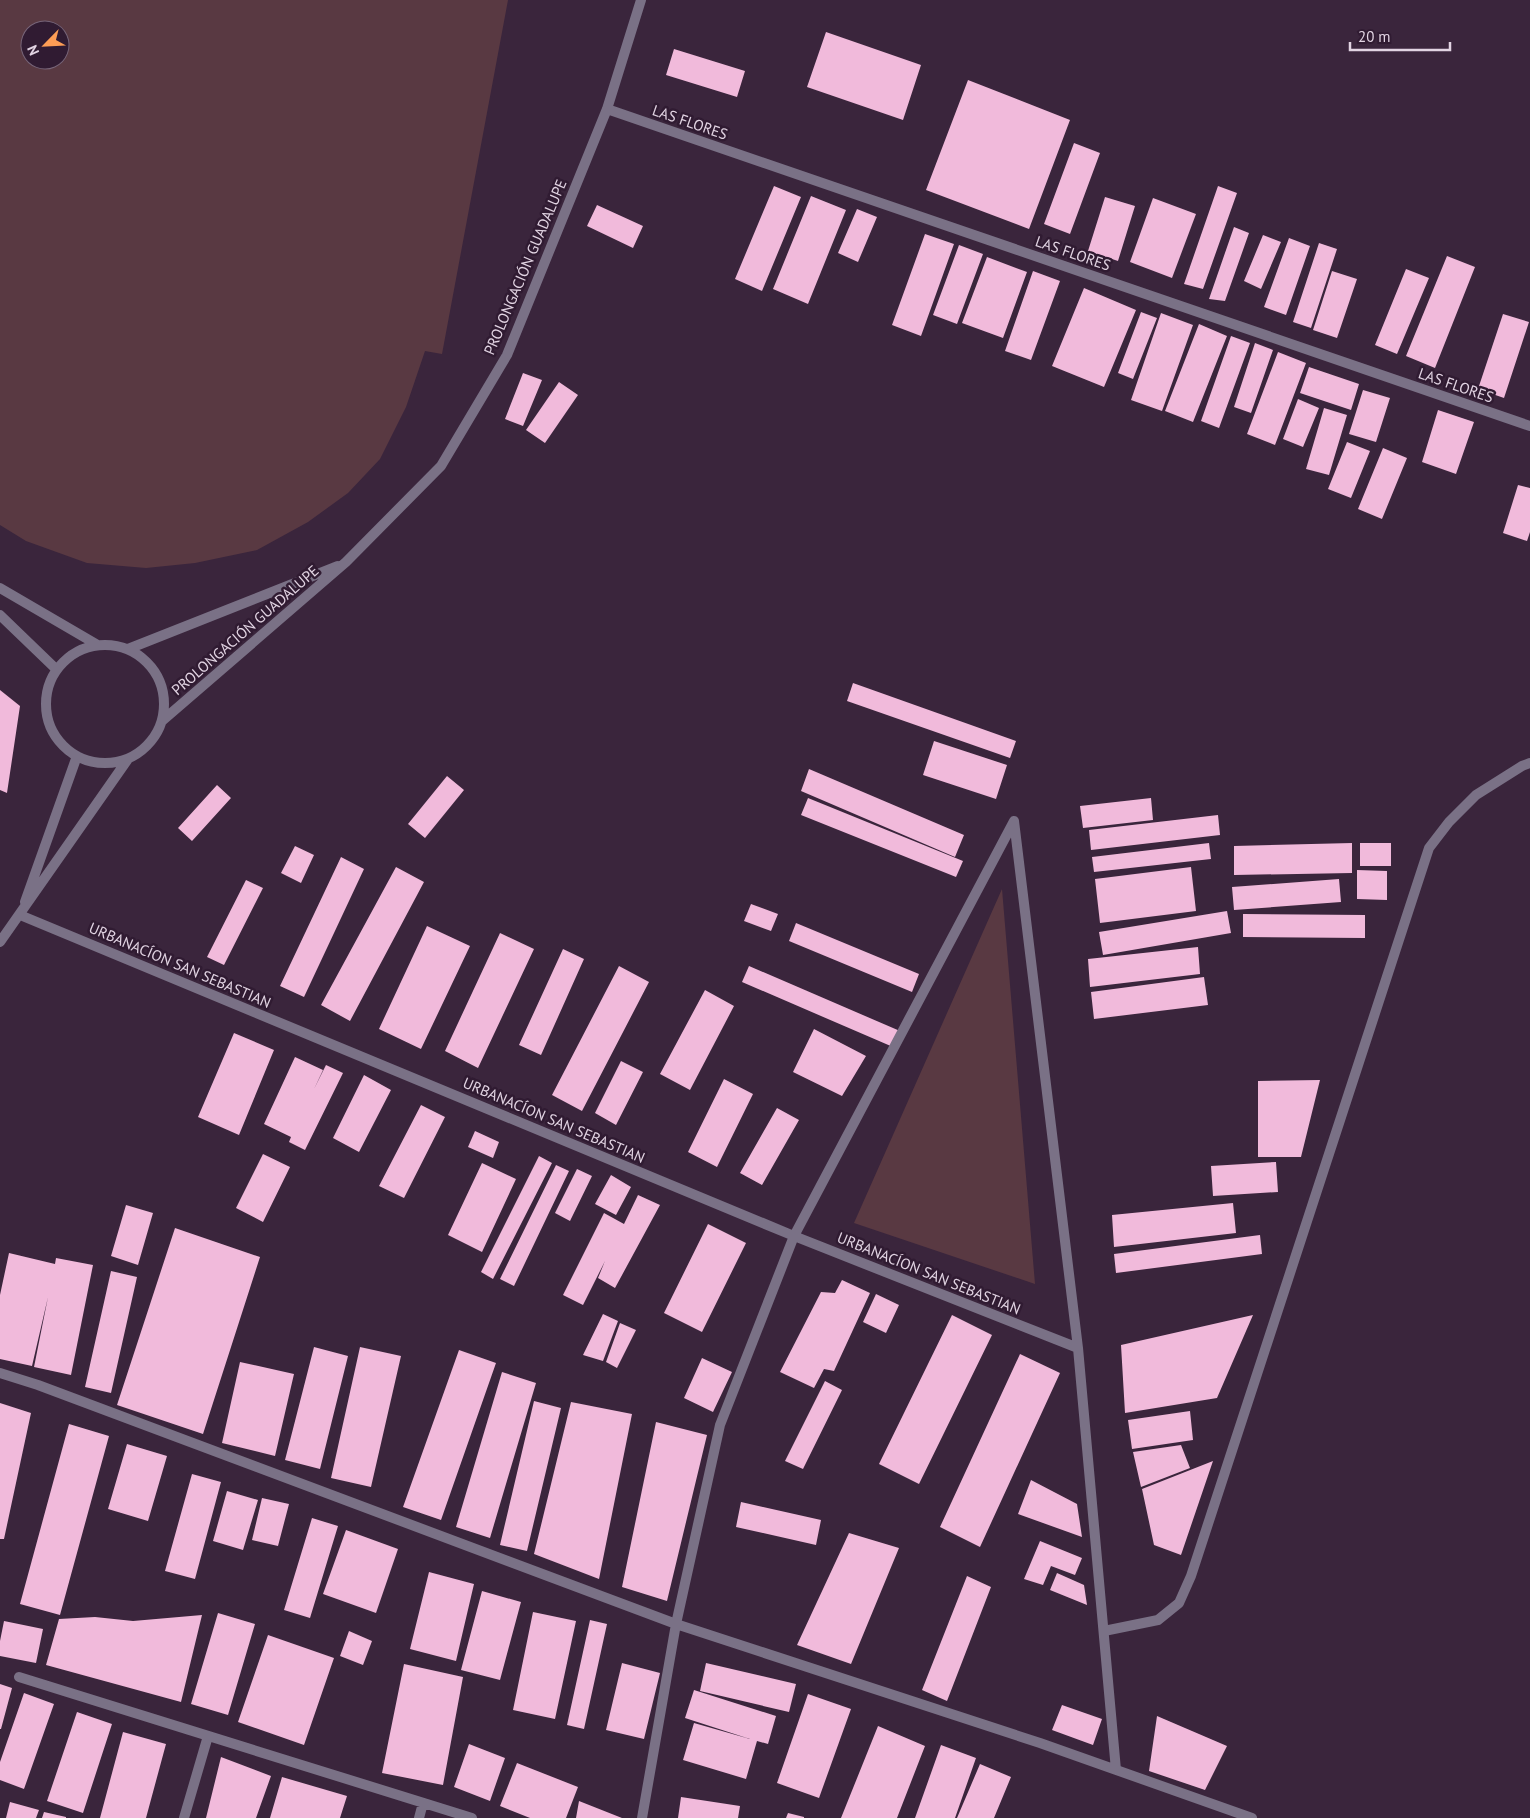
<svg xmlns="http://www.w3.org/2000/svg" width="1530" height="1818" font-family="'PT Sans',sans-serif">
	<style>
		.green { fill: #593942; fill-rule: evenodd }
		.building { fill: #f1badb }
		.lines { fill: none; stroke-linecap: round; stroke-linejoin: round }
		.minor { stroke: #7a7186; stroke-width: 10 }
		.labels { text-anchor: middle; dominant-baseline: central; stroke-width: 5; stroke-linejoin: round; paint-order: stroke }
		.street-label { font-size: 15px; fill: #e2d4e3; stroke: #301b32 }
	</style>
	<rect width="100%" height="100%" fill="#3a253c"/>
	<path class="green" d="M0,0h508l-66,354 -17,-3 -19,56 -26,52 -32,34 -40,29 -51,28 -62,13 -49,5 -59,-5 -61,-22 -26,-16zM30,30h30v30h-30z
		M1002,889l33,395 -181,-61z"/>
	<path class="building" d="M826,32l95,33 -18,55 -96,-33z
		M674,49l71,22 -8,26 -71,-22z
		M968,80l102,40 -41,109 -103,-39z
		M1074,143l26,10 -30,81 -26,-10z
		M774,186l27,11 -39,94 -27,-12z
		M1218,186l19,7 -34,96 -19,-5z
		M811,196l35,14 -38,94 -35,-15z
		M1105,197l30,9 -17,55 -30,-10z
		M1153,198l43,16 -24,64 -42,-16z
		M597,205l46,21 -10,22 -46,-22z
		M857,209l20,8 -19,45 -20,-9z
		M1234,227l15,6 -24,68 -16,-2z
		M925,234l29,10 -33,92 -29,-11z
		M1263,235l18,7 -20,47 -17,-8z
		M1289,238l21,8 -24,69 -22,-8z
		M1319,243l18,6 -26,79 -18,-6z
		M959,245l24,9 -26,70 -24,-9z
		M1447,256l28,11 -40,101 -29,-12z
		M987,257l40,15 -24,66 -41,-15z
		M1406,269l23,9 -32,76 -22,-9z
		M1033,271l27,10 -29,79 -26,-9z
		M1332,271l25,8 -20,59 -24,-8z
		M1084,288l52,22 -32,77 -52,-21z
		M1141,312l16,6 -24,61 -15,-6z
		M1161,313l32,12 -31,86 -31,-11z
		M1503,314l26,8 -25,76 -26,-9z
		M1199,324l28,12 -34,86 -28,-11z
		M1231,336l19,7 -31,85 -18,-7z
		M1255,343l18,7 -22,63 -17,-6z
		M1278,352l28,11 -31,82 -28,-11z
		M1309,367l50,17 -8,26 -51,-17z
		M523,373l19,7 -19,46 -18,-7z
		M559,382l19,13 -33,48 -19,-13z
		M1363,390l27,8 -14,44 -27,-8z
		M1298,399l21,9 -16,39 -20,-8z
		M1324,408l23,7 -18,60 -23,-6z
		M1438,410l36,12 -18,52 -34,-12z
		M1347,442l23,9 -19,47 -23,-9z
		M1383,448l24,10 -25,61 -24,-10z
		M1518,485l12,3v44l-3,9 -24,-8z
		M853,683l163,58 -6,17 -163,-57z
		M0,690l20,16 -13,87 -7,-3z
		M934,741l73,24 -11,34 -73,-24z
		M809,769l155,66 -9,22 -154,-66z
		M447,776l17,14 -39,48 -17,-14z
		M217,785l14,13 -39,43 -14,-13z
		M808,798l155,63 -7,16 -155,-62z
		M1151,798l2,22 -70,8 -3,-22z
		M1218,815l2,20 -129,15 -2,-20z
		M1209,843l2,16 -117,13 -2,-15z
		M1352,843v30l-118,2v-29z
		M1360,843h31v23h-31z
		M295,846l19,9 -13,28 -20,-10z
		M341,857l23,12 -60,128 -24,-11z
		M396,867l28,15 -74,139 -29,-16z
		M1191,867l5,44 -96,12 -5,-44z
		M1357,870l30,1v29l-30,-1z
		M1339,879l2,23 -107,8 -2,-23z
		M246,880l17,8 -39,77 -17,-8z
		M751,904l27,10 -7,17 -27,-10z
		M1227,911l4,22 -128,22 -4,-23z
		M1243,914l122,1v23l-122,-1z
		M796,923l123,51 -7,18 -123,-51z
		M427,926l43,20 -49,103 -42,-20z
		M500,933l34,16 -56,119 -33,-17z
		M1198,947l2,27 -110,13 -2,-28z
		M563,949l21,10 -43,96 -22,-10z
		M619,966l30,16 -67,129 -30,-16z
		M749,966l151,65 -7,16 -151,-65z
		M1204,977l4,28 -114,14 -3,-27z
		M705,990l29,16 -44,84 -30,-16z
		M814,1029l52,27 -24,40 -49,-24z
		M234,1033l40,17 -35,85 -41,-18z
		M295,1057l28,13 -9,19 12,-24 17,8 -38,77 -16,-8 2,-5 -27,-13z
		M621,1061l22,11 -27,53 -21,-12z
		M364,1075l27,15 -32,62 -26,-14z
		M724,1079l29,15 -36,73 -29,-15z
		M1320,1080l-19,77h-43v-76z
		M421,1105l24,12 -41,81 -25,-12z
		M777,1108l22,12 -37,65 -22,-12z
		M475,1131l24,11 -6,16 -25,-11z
		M263,1154l27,13 -27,55 -27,-14z
		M539,1156l13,7 -59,116 -12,-7z
		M1276,1162l2,30 -65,4 -2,-30z
		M482,1163l34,16 -34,73 -34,-17z
		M556,1165l13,6 -55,115 -14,-7z
		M577,1169l15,7 -22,45 -15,-8z
		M611,1175l20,12 -15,28 -21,-11z
		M638,1195l22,10 -45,83 -17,-10 7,-17 -22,44 -20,-10 41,-82 20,11z
		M1233,1203l3,30 -122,14 -2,-32z
		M126,1205l27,8 -15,52 -27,-9z
		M708,1224l38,19 -44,89 -38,-19z
		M175,1228l85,29 -57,177 -86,-29z
		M1260,1235l2,19 -146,19 -2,-19z
		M9,1253l46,11 1,-6 37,7 -22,110 -37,-8 14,-70 -16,69 -32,-7v-64z
		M111,1271l26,6 -26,116 -26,-6z
		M842,1280l28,13 -36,78 -10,-2 -10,19 -34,-16 41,-80 14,1z
		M876,1294l23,11 -13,28 -23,-11z
		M603,1314l15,7 -15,40 -20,-6z
		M952,1315l40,20 -73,149 -40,-20z
		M1253,1315l-36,83 -92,15 -4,-68z
		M620,1323l16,7 -19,38 -11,-6z
		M314,1347l34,9 -28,113 -35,-9z
		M360,1347l41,9 -30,131 -40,-9z
		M459,1350l37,13 -55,157 -38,-13z
		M1020,1354l40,19 -80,174 -40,-20z
		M702,1358l30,14 -19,40 -29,-14z
		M240,1362l54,12 -19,82 -53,-13z
		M502,1372l34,11 -46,155 -34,-11z
		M825,1381l17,9 -39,79 -18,-8z
		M534,1401l27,7 -34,143 -27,-6z
		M571,1402l61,12 -33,165 -65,-25z
		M0,1403l31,10 -27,126h-4z
		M1190,1411l3,29 -61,9 -4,-29z
		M656,1422l51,13 -40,166 -45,-14z
		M69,1424l40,12 -49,179 -40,-11z
		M127,1444l40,12 -19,65 -40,-12z
		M1181,1445l9,23 -49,19 -8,-35z
		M1213,1461l-32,94 -27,-10 -12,-56z
		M192,1474l29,8 -26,97 -30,-8z
		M1031,1480l46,24 5,33 -64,-23z
		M227,1491l31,9 -15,50 -30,-9z
		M262,1498l27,6 -11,42 -26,-6z
		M741,1502l80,18 -5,25 -80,-18z
		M312,1518l26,8 -28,92 -26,-8z
		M346,1530l52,19 -22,64 -53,-19z
		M849,1533l50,15 -48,116 -54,-19z
		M1040,1541l42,17 -7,17 -24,-9 -8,19 -19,-6z
		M429,1572l45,12 -18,77 -46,-12z
		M1057,1573l27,12 3,20 -37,-15z
		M967,1576l24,11 -44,114 -25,-11z
		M482,1591l39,11 -21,78 -39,-10z
		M533,1612l43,9 -21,98 -42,-9z
		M218,1613l37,11 -27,91 -37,-11z
		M202,1615l-21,87 -135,-37 13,-46 36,-2 38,4z
		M590,1620l17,4 -23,105 -17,-4z
		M4,1621l39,8 -7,34 -36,-7v-15z
		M349,1631l23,10 -9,24 -23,-9z
		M268,1635l66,23 -30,87 -66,-23z
		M622,1663l38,10 -16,66 -38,-9z
		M706,1663l90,21 -7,28 -89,-21z
		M404,1664l59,13 -20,108 -61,-12z
		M0,1684l12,4 -11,41h-1z
		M694,1690l82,26 -8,28 -11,-3 -11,38 -63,-19 11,-37 56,16 -65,-21z
		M24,1693l30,11 -30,85 -24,-9v-18z
		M808,1694l43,15 -32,89 -42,-15z
		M1062,1705l40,14 -9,26 -41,-15z
		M77,1712l35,12 -29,89 -36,-12z
		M1157,1716l70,30 -22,44 -56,-19z
		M878,1726l47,20 -28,72h-56z
		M123,1732l43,12 -20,74h-46z
		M469,1744l36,14 -15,43 -36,-14z
		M941,1745l35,13 -21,60h-40z
		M221,1757l50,19 -15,42h-50z
		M517,1763l61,24 -12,31h-36l-30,-12z
		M980,1764l31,13 -17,41h-37z
		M282,1777l65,19 -7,22h-70z
		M681,1797l59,9 -2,12h-60z
		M579,1801l43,17h-46z
		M10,1802l29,8 -3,8h-30z
		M44,1812l22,5v1h-24z
		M788,1813l16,4v1h-18z"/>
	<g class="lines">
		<path class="minor" d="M607,109l923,317
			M0,588l96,56
			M0,615l56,54
			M46 704a59 59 0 1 1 118 0a59 59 0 1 1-118 0Z
			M128,649l210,-83
			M162,721l184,-159 95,-96 66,-111 100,-246 34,-109
			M1014,821l64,527 38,422
			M25,902l52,-146
			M20,915l774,321 284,112
			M0,942l128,-183
			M0,1373l38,12 638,239 364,119 212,75
			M1104,1631l54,-11 21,-17 12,-27 238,-728 20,-26 27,-27 46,-29 8,-3
			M19,1677l453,141
			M184,1818l24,-82
			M419,1818l4,-15
			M642,1818l34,-194 44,-199 74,-189 220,-415"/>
	</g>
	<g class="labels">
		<g class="street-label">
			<text transform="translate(690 122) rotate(19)">LAS FLORES</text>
			<text transform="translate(1073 253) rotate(19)">LAS FLORES</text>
			<text transform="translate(525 267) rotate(-67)">PROLONGACIÓN GUADALUPE</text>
			<text transform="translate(1456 385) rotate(19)">LAS FLORES</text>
			<text transform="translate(245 630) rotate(-41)">PROLONGACIÓN GUADALUPE</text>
			<text transform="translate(180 965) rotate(23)">URBANACÍON SAN SEBASTIAN</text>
			<text transform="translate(554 1120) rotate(23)">URBANACÍON SAN SEBASTIAN</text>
			<text transform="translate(929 1273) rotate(22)">URBANACÍON SAN SEBASTIAN</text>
		</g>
	</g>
	<g transform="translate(45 45) rotate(246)"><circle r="24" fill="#301b32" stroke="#776579"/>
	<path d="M0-4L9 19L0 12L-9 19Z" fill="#fd9d55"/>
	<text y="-8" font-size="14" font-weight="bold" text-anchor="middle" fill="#e2d4e3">N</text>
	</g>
	<path d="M1350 42v8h100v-8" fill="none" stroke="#e2d4e3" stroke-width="2.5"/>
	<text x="1358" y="42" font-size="15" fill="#e2d4e3" stroke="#301b32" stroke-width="4" paint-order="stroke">20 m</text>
</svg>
